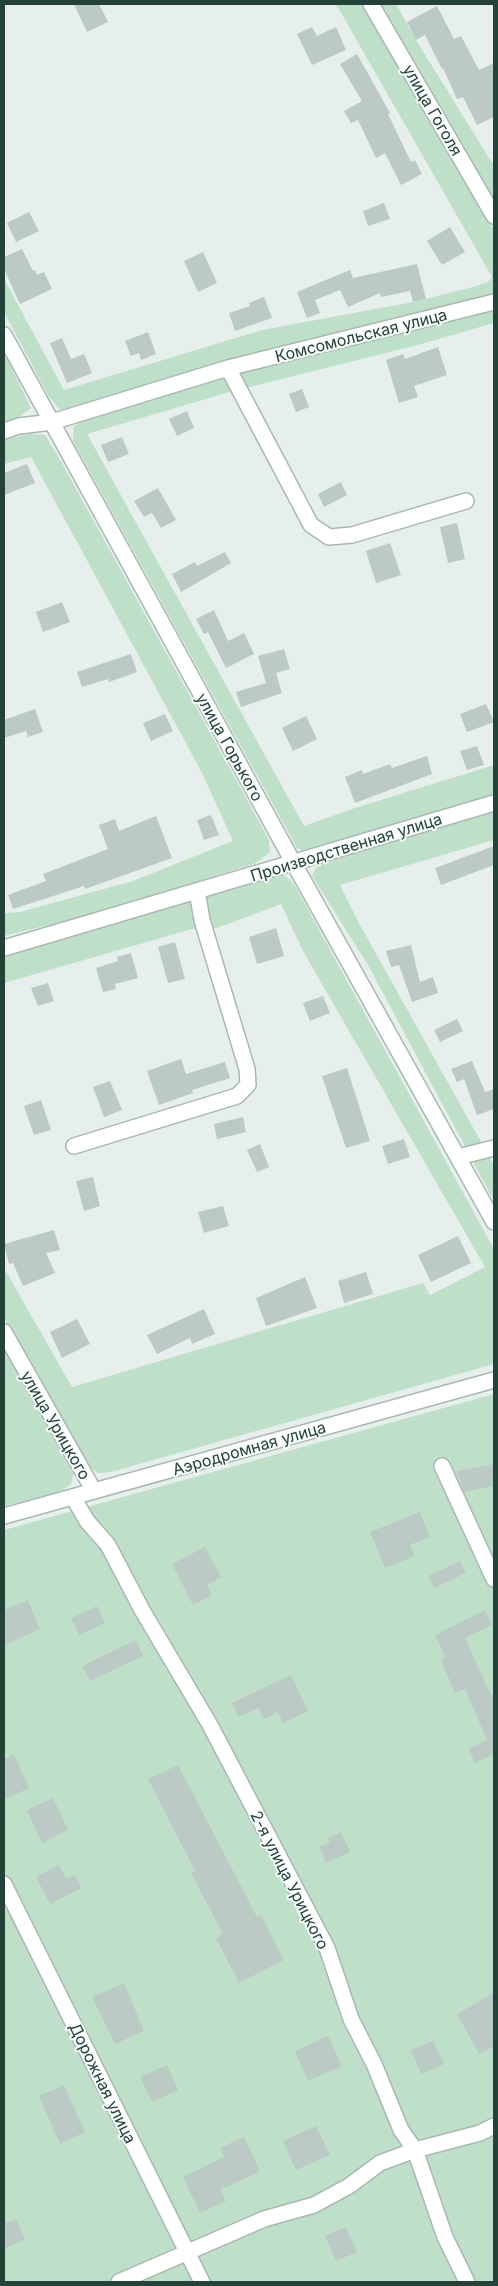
<svg xmlns="http://www.w3.org/2000/svg" width="498" height="2286" font-family="Inter,sans-serif">
	<style>
		.green { fill: #bfe0c8 }
		.building { fill: #bbcac4 }
		.lines { fill: none; stroke-linecap: round; stroke-linejoin: round }
		.minor-casing { stroke: #a8b8b2; stroke-width: 18 }
		.tertiary-casing { stroke: #a8b8b2; stroke-width: 18 }
		.minor { stroke: #fff; stroke-width: 15 }
		.tertiary { stroke: #fff; stroke-width: 15 }
		.labels { text-anchor: middle; dominant-baseline: central; stroke-width: 4; stroke-linejoin: round; paint-order: stroke }
		.street-label { font-size: 16px; fill: #24423a; stroke: #f7fbf9 }
	</style>
	<rect width="100%" height="100%" fill="#e6efeb"/>
	<path class="green" d="M336,4h27l131,226v66l-434,114 -12,-15 -44,-83v-33l60,111 198,-60 151,-28 60,-15 15,-5 4,-5z
		M379,4h17l20,36 78,126v38z
		M494,310v13l-76,22 -192,48 -139,41 217,392 51,-18 139,-43v30l-187,57 -10,-4 -224,-407 1,-15 15,-8 126,-38z
		M4,353l27,55 -13,10 -14,4z
		M29,434l16,1 13,21 211,384 1,12 -14,11 -155,49 -97,24v-23l16,-1 113,-31 100,-40 -31,-68 -171,-316 -27,7v-24z
		M494,812v28l-154,45 20,40 134,240v36l-126,-236 -56,-89 6,-12z
		M283,874l11,10 200,365v115l-383,108 -13,1 -11,-7 -83,-148v-50l68,119 351,-104 7,12 55,-28 -182,-316 -22,-47 -64,24 -25,1 -188,54v-27l265,-80z
		M4,1348l70,123 -3,13 -10,7 -57,15z
		M494,1394v888h-490v-752z"/>
	<path class="building" d="M74,4h25l9,18 -21,10z
		M437,6l17,33 7,-3 18,34 15,-7v54l-17,8 -14,-28 -6,2 -14,-31 -1,1 -17,-34 -9,5 -9,-18z
		M312,27l5,9 19,-9 10,23 -34,15 -15,-31z
		M357,54l33,59 -2,1 23,48 4,-2 7,14 -21,11 -16,-32 -9,5 -18,-38 -7,3 -7,-12 18,-10 -22,-37z
		M384,203l6,16 -22,7 -5,-15z
		M29,212l10,19 -23,11 -9,-19z
		M450,227l15,25 -23,13 -15,-24z
		M22,249l11,22 2,-1 2,5 7,-3 8,17 -32,15 -16,-35v-12z
		M203,252l14,31 -19,9 -14,-31z
		M417,264l9,35 -13,3 -3,-11 -29,6 -1,-4 -32,14 -8,-17 -25,10 5,13 -13,5 -10,-26 53,-22 3,8z
		M264,297l8,21 -37,13 -6,-18 21,-7 -1,-3z
		M148,332l8,22 -15,6 -2,-7 -8,3 -6,-15z
		M62,338l9,21 13,-5 8,19 -25,10 -17,-40z
		M438,347l9,28 -33,11 4,11 -19,6 -13,-43 17,-6 2,5z
		M302,389l7,18 -13,5 -7,-18z
		M187,411l7,17 -17,8 -8,-17z
		M122,437l7,17 -21,8 -7,-17z
		M27,464l8,19 -31,12v-22z
		M341,482l6,13 -23,12 -6,-13z
		M158,488l18,32 -15,8 -9,-15 -8,4 -10,-16z
		M457,523l8,36 -17,4 -8,-36z
		M390,543l11,32 -25,8 -10,-32z
		M225,552l6,11 -50,29 -9,-18 23,-12 2,4z
		M62,602l8,20 -27,10 -7,-20z
		M214,610l14,31 16,-8 10,21 -28,14 -18,-36 -4,2 -8,-15z
		M284,649l6,20 -14,4 6,20 -41,14 -5,-15 30,-9 -8,-27z
		M131,654l6,18 -28,10 -1,-3 -26,8 -5,-15z
		M486,704l8,18 -27,10 -7,-18z
		M35,709l8,23 -15,5 -2,-6 -22,7v-18z
		M165,714l8,17 -22,10 -8,-18z
		M306,716l11,23 -24,12 -11,-23z
		M477,746l7,19 -17,5 -7,-19z
		M427,756l5,18 -77,29 -10,-26 17,-7 1,4 27,-10 2,4z
		M211,815l8,20 -15,5 -7,-20z
		M156,816l16,42 -87,31 -1,-3 -71,23 -5,-14 38,-14 -3,-7 65,-25 -9,-24 16,-6 4,12z
		M494,846v19l-53,20 -6,-17z
		M276,928l8,28 -27,8 -8,-27z
		M175,942l10,37 -17,4 -10,-36z
		M411,945l9,37 13,-5 5,16 -26,9 -13,-37 -8,2 -5,-16z
		M131,953l7,25 -23,6 1,5 -13,3 -7,-24 22,-7 -1,-4z
		M48,983l6,18 -16,5 -7,-18z
		M323,996l7,17 -20,8 -7,-18z
		M457,1019l6,12 -23,11 -6,-12z
		M181,1059l5,15 39,-12 5,16 -38,12 1,3 -34,12 -12,-34z
		M472,1061l13,31 9,-3v20l-17,6 -13,-36 -7,3 -6,-13z
		M347,1068l23,73 -24,7 -24,-72z
		M110,1081l12,29 -18,7 -11,-30z
		M41,1100l10,30 -17,5 -10,-29z
		M243,1117l3,15 -29,7 -3,-15z
		M404,1139l6,18 -22,7 -6,-18z
		M260,1144l9,23 -12,5 -10,-22z
		M93,1177l7,29 -16,5 -8,-30z
		M223,1206l6,20 -25,7 -6,-21z
		M54,1230l6,20 -14,3 9,20 -32,13 -10,-23 -4,1 -5,-20z
		M458,1236l13,27 -40,19 -13,-27z
		M366,1272l7,22 -29,9 -6,-22z
		M305,1277l12,31 -51,18 -10,-28z
		M204,1309l11,25 -23,10 -2,-6 -33,16 -10,-19z
		M77,1319l13,25 -28,14 -12,-26z
		M494,1464v22l-30,6 -7,-21z
		M420,1512l10,25 -20,8 5,11 -30,12 -15,-36z
		M205,1547l16,30 -14,8 5,10 -19,10 -21,-41z
		M460,1561l6,12 -32,15 -6,-12z
		M28,1600l12,29 -36,16v-35z
		M97,1606l8,17 -26,12 -8,-17z
		M485,1610l7,15 -27,13 26,57 3,-1v62v-2l-19,9 -6,-14 18,-9 -22,-51 -10,4 -14,-33 5,-2 -11,-23z
		M136,1640l7,16 -53,25 -8,-15z
		M291,1675l17,36 -25,12 -5,-11 -14,7 -6,-11 -20,9 -6,-14z
		M14,1755l15,33 -25,12v-41z
		M178,1765l79,152 4,-2 23,45 -45,23 -23,-45 7,-4 -32,-61 4,-2 -47,-92z
		M53,1798l15,32 -26,13 -15,-33z
		M341,1832l9,20 -24,11 -7,-16 11,-5 -2,-4z
		M59,1865l7,14 9,-4 6,13 -31,16 -14,-27z
		M124,1983l20,48 -29,13 -23,-47z
		M494,1993v53l-15,8 -22,-40z
		M328,2036l14,30 -34,15 -13,-30z
		M433,2041l11,23 -23,10 -10,-24z
		M167,2065l11,25 -26,12 -12,-25z
		M64,2085l21,47 -25,12 -21,-48z
		M316,2126l14,29 -34,15 -13,-29z
		M244,2137l16,34 -40,19 6,11 -26,12 -17,-36 41,-20 -4,-9z
		M16,2219l9,20 -21,10v-25z
		M346,2227l11,25 -21,9 -11,-25z"/>
	<g class="lines">
		<g class="minor-casing">
			<path id="minor" d="M371,4l123,212
				M4,335l289,527 201,360
				M228,368l83,157 18,12 23,-2 114,-34
				M4,431l15,-5 33,-4 176,-54 266,-66
				M4,948l490,-145
				M74,1146l163,-50 11,-11 -1,-16 -45,-149 -5,-29
				M458,1157l36,-9
				M4,1332l90,159
				M442,1466l52,113
				M73,1497l14,24 21,24 34,65 68,115 117,223 24,71 23,45 27,66 14,20 30,87 22,45
				M4,1884l198,398
				M119,2282l145,-63 50,-14 35,-19 31,-23 35,-13 65,-17 14,-7"/>
		</g>
		<g class="tertiary-casing">
			<path id="tertiary" d="M4,1516l490,-136"/>
		</g>
		<use href="#minor" class="minor"/>
		<use href="#tertiary" class="tertiary"/>
	</g>
	<g class="labels">
		<g class="street-label">
			<text transform="translate(433 110) rotate(60)">улица Гоголя</text>
			<text transform="translate(361 335) rotate(-14)">Комсомольская улица</text>
			<text transform="translate(230 747) rotate(61)">улица Горького</text>
			<text transform="translate(346 847) rotate(-17)">Производственная улица</text>
			<text transform="translate(56 1425) rotate(60)">улица Урицкого</text>
			<text transform="translate(249 1448) rotate(-16)">Аэродромная улица</text>
			<text transform="translate(290 1880) rotate(63)">2-я улица Урицкого</text>
			<text transform="translate(103 2083) rotate(64)">Дорожная улица</text>
		</g>
	</g>
	<rect width="498" height="2286" fill="none" stroke="#24423a" stroke-width="10"/>
</svg>
